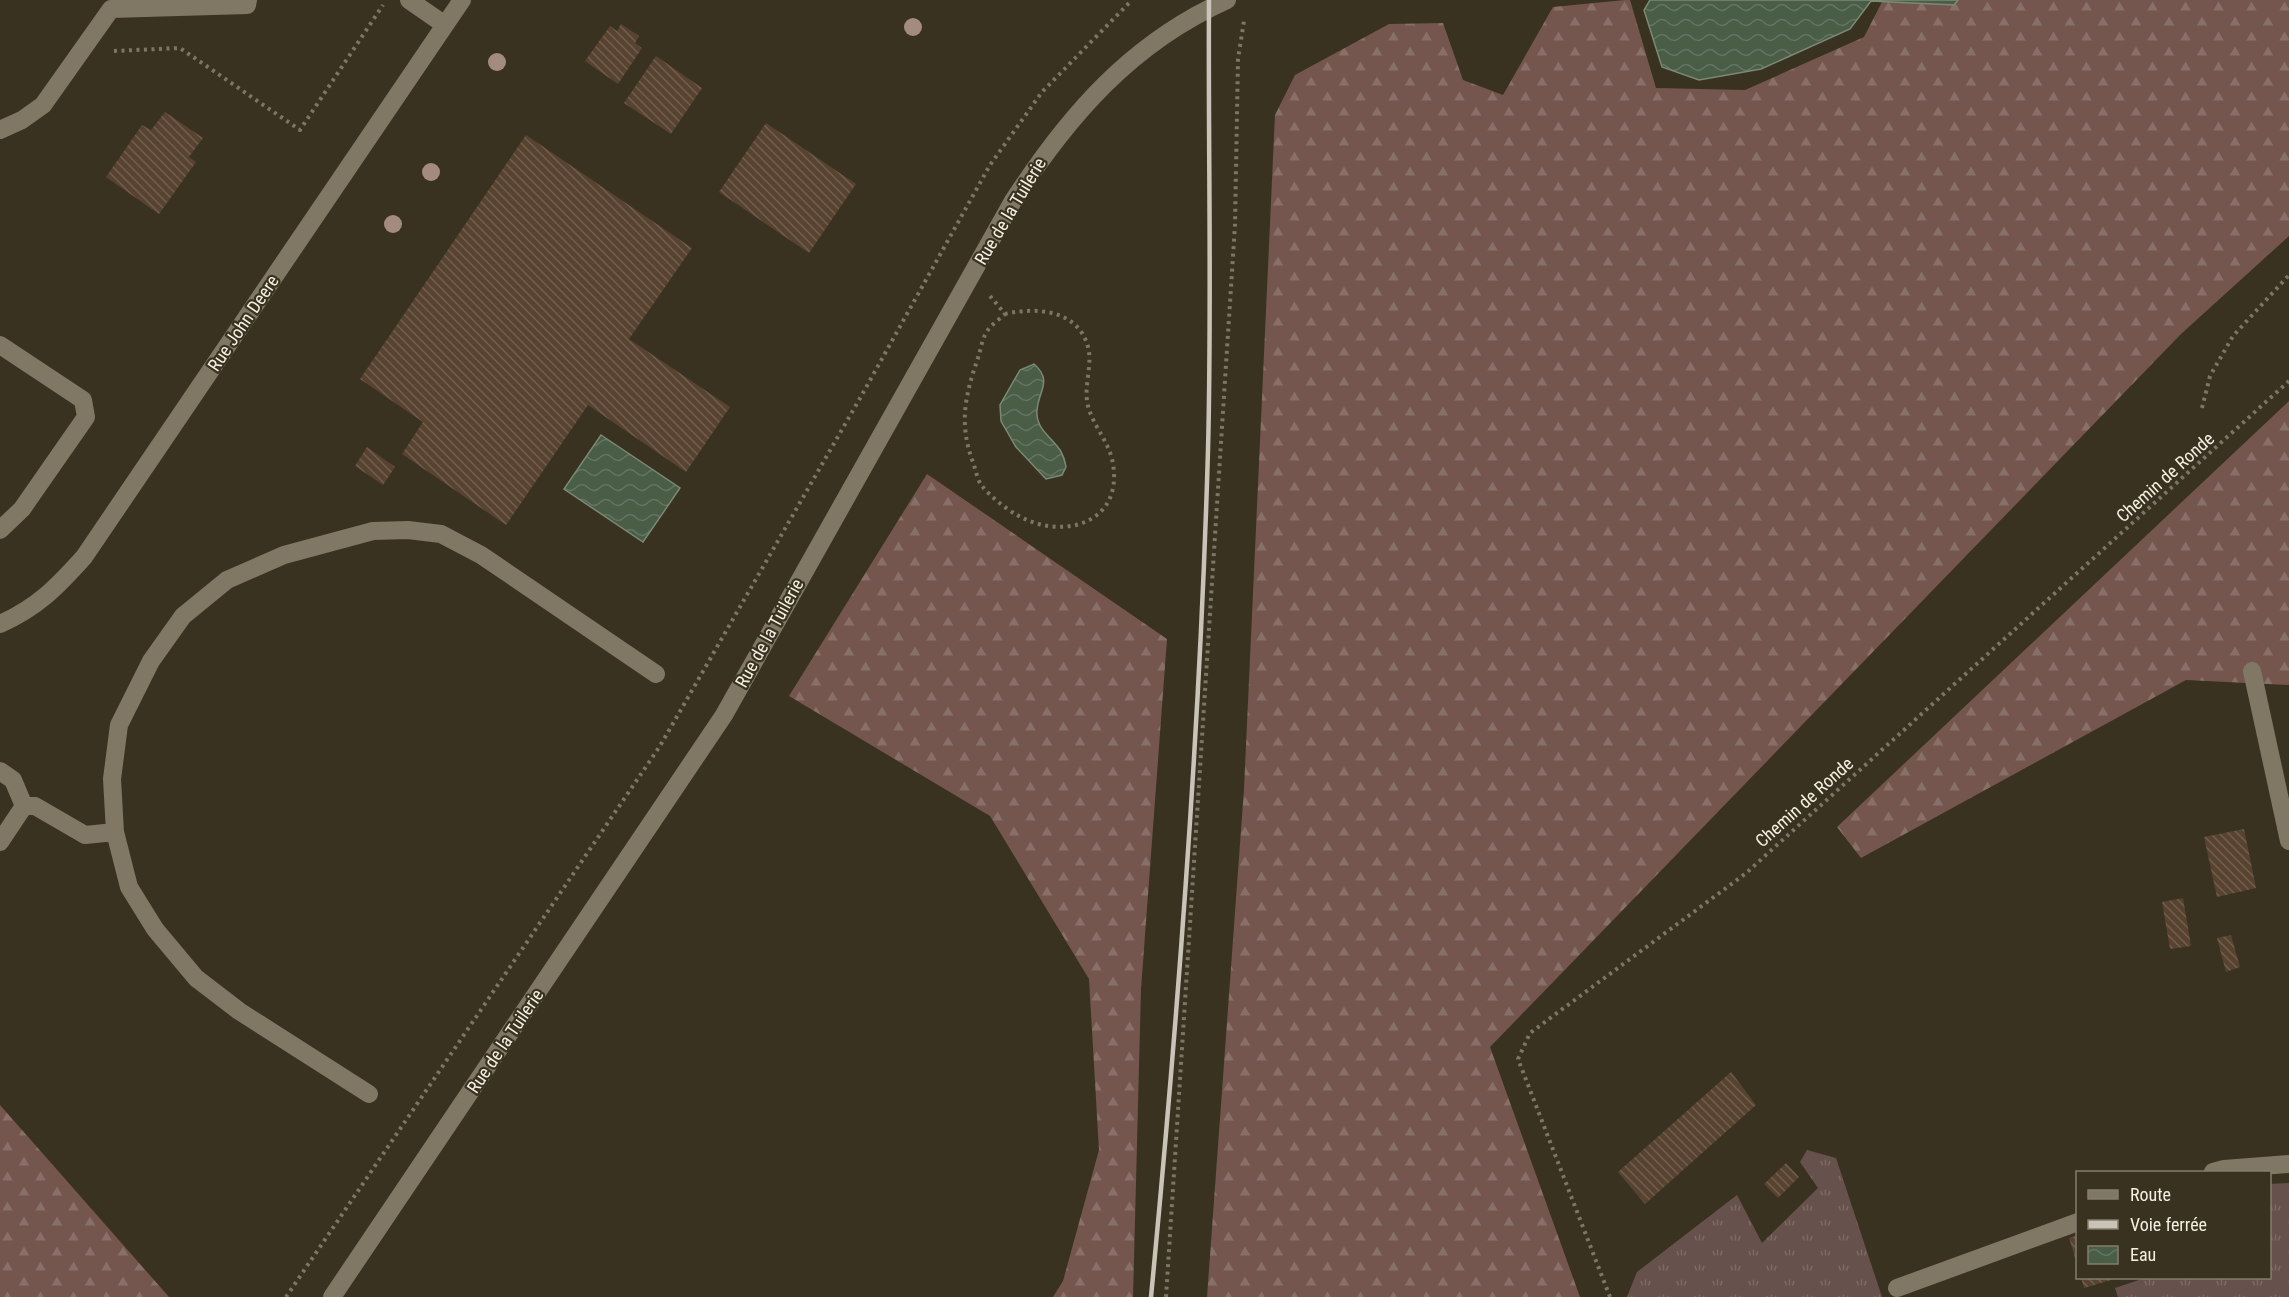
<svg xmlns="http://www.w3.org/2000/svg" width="2289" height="1297" font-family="'Roboto Condensed',sans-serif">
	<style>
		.grass { fill: url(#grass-tufts) }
		.forest { fill: url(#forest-firs) }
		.water { fill: url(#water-waves); stroke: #7c8976; stroke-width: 1.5 }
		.building { fill: url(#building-back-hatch) }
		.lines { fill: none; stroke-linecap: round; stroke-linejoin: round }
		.path { stroke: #7c7666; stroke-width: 4; stroke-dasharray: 3 4.5; stroke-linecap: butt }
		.minor { stroke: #807864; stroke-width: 18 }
		.rail { stroke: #c9c4b7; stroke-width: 4.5 }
		.tree { fill: #a38b7f }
		.labels { text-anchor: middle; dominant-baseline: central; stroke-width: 4.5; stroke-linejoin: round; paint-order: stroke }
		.street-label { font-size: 18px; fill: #f3efe3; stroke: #3a3220 }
	</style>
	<defs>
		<pattern id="grass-tufts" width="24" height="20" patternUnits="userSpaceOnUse" patternTransform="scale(1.5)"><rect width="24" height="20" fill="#67514c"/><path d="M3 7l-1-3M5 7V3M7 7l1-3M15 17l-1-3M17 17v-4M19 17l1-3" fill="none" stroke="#7d6a66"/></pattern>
		<pattern id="forest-firs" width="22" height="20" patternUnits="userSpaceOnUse" patternTransform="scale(1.5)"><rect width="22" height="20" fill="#74564f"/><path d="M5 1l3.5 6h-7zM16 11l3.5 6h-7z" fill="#886f68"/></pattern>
		<pattern id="water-waves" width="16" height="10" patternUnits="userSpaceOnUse" patternTransform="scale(1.5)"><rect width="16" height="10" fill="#495d47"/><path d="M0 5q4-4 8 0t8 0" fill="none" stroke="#647561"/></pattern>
		<pattern id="building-back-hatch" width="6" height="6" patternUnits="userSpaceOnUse" patternTransform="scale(1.5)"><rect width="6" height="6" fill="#584230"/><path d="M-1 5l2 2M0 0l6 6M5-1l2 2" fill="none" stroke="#705e4e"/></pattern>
	</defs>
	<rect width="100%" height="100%" fill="#3a3220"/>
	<path class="grass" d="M1807,1150l29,8 46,139h-255l10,-25 100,-77 25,48 56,-55 -18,-26z
		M2289,1183v114h-171l-3,-9 30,-10h125v-94z"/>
	<path class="forest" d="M1625,0h5l26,88 89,2 119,-53 19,-37h406v236l-108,98 -691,713 90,250h-373l37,-508 31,-674 20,-40 94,-51 54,-1 20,57 40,15 50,-88z
		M2289,401v284l-103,-5 -325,178 -24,-31z
		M927,474l240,165 -26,350 -8,308h-80l10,-16 36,-131 -10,-171 -99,-163 -201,-120z
		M0,1105l169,192h-169z"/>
	<path class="water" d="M1650,0h308l-4,5 -83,-4 -21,28 -89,40 -62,11 -37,-13 -18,-57z
		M1034,364c21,18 1,30 3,51 1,15 15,23 23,35 3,5 5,11 6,17l-4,8 -16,4 -30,-32 -15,-26 -1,-16 20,-35z
		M601,435l79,53 -37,54 -79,-53z"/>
	<path class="building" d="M621,24l18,12 -4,7 7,5 -24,36 -33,-23 25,-35 7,5z
		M656,56l46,32 -31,46 -47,-31z
		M165,112l38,26 -14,19 7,5 -37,52 -53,-37 36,-52 9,5z
		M766,123l90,61 -47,69 -90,-61z
		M526,135l166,113 -63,91 101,68 -44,65 -98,-67 -82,120 -104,-71 21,-32 -63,-43z
		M367,447l28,20 -12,18 -28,-19z
		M2244,829l12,59 -39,9 -13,-60z
		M2183,898l8,48 -21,3 -8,-47z
		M2231,935l9,32 -14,5 -9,-34z
		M1731,1072l25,33 -111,99 -27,-32z
		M1786,1163l13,14 -21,21 -14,-14z
		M2078,1235v29h-1l-8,-26z
		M2081,1278h37l-34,10z"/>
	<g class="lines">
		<path class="path" d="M114,51l66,-3 120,82 83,-125
			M990,296l15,18c-5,5 -13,10 -17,16 -5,6 -7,17 -9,25 -14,40 -21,69 -5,110 2,7 4,16 8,21 8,10 24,23 35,29 45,26 106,9 96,-51 -3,-21 -20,-38 -25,-58 -5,-19 5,-41 0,-59 -10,-38 -53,-40 -83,-33
			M2202,408l8,-32 23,-40 56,-61
			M286,1297l374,-551 199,-346 131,-235 52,-73 90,-92
			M1166,1297l69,-1072 3,-166 6,-38
			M1610,1297l-92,-238 12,-26 215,-159 544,-493"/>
		<path class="minor" d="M409,0l36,25
			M0,130l22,-10 21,-15 68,-96 136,-4 1,-5
			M0,345l83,55 3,17 -64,92 -22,21
			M0,624c38,-17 57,-37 84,-67l378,-557
			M2252,671l37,170
			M0,771l13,9 11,26
			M0,842l24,-36h11l50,29 30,-3
			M369,1094l-130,-83 -43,-33 -41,-49 -26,-42 -14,-55 -3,-53 7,-54 32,-64 32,-45 44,-36 57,-25 89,-24 35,-1 33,4 40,21 175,119
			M2213,1172l11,-3 65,-5
			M1897,1288l181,-66
			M332,1297l392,-582 289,-514c56,-86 118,-158 214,-201"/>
		<path class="rail" d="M1151,1297c27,-281 49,-564 57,-847 4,-150 0,-300 1,-450"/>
	</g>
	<g class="tree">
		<circle cx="913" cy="27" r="9"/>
		<circle cx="497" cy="62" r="9"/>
		<circle cx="431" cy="172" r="9"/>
		<circle cx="393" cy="224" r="9"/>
	</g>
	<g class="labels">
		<g class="street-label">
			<text transform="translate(1010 211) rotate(-59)">Rue de la Tuilerie</text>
			<text transform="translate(243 323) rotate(-56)">Rue John Deere</text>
			<text transform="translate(2165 477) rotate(-42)">Chemin de Ronde</text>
			<text transform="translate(769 633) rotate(-61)">Rue de la Tuilerie</text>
			<text transform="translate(1804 802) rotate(-42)">Chemin de Ronde</text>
			<text transform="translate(505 1041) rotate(-56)">Rue de la Tuilerie</text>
		</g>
	</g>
	<rect x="2076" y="1171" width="195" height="108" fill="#3a3220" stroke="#847e6e" stroke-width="1.5"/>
	<rect x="2088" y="1190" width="30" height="9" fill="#807864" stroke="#847e6e" stroke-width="1.5"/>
	<text x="2130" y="1201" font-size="18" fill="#f3efe3">Route</text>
	<rect x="2088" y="1220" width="30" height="9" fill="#c9c4b7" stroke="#847e6e" stroke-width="1.5"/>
	<text x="2130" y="1231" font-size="18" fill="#f3efe3">Voie ferrée</text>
	<rect x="2088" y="1246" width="30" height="18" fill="url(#water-waves)" stroke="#847e6e" stroke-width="1.5"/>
	<text x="2130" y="1261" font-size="18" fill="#f3efe3">Eau</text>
</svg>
